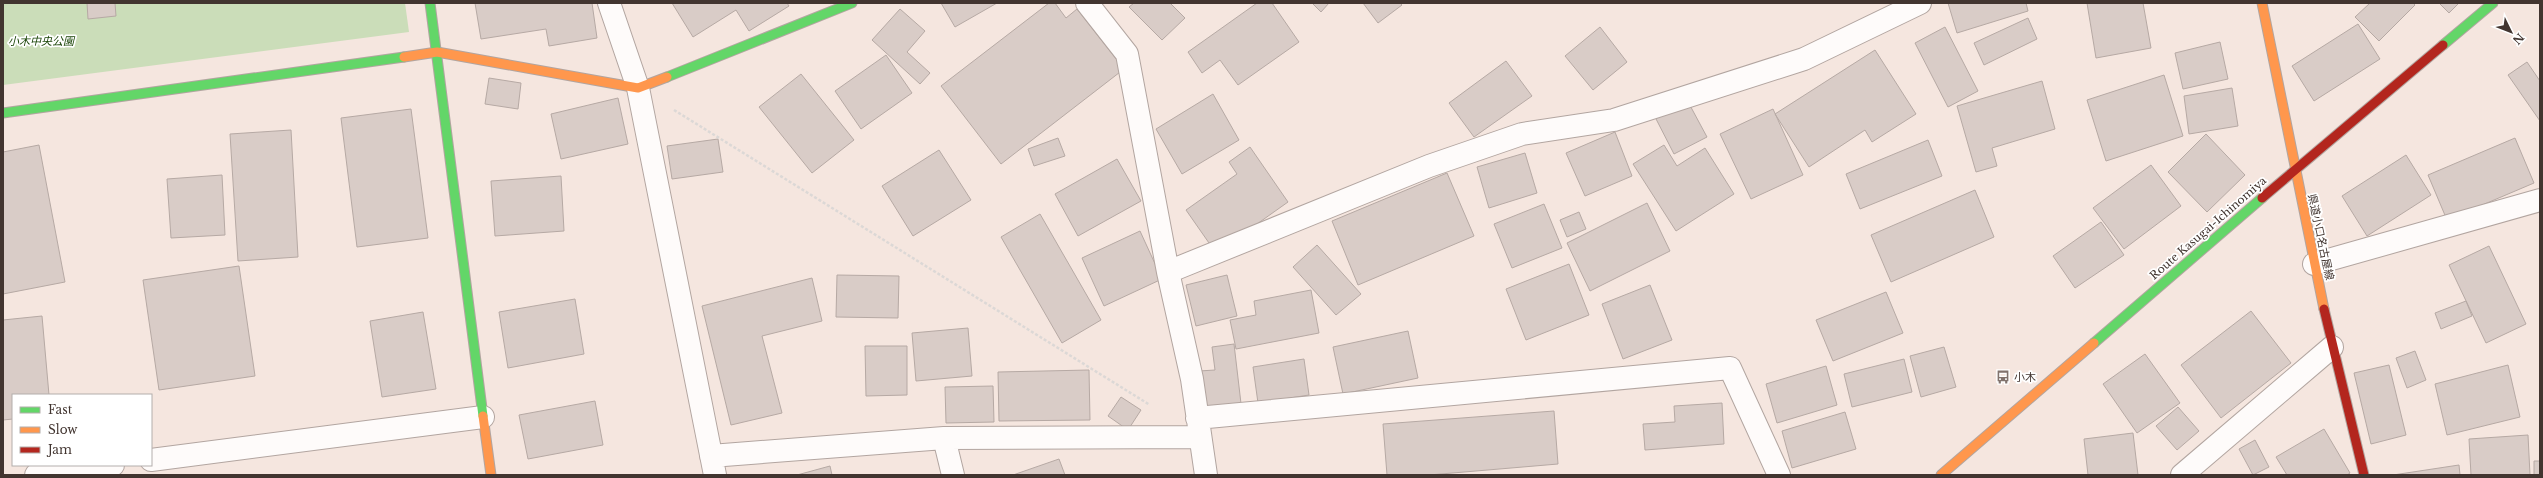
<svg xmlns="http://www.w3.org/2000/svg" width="2543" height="478" font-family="'Libre Baskerville','Noto Sans JP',serif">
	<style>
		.green { fill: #cbddb9 }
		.building { fill: #d9ccc7; stroke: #b6a9a4 }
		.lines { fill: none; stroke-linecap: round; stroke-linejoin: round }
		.street-casing { stroke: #b2a5a0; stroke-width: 24 }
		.fast-casing { stroke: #b2a5a0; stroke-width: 11 }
		.slow-casing { stroke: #b2a5a0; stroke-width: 11 }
		.jam-casing { stroke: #b2a5a0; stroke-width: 11 }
		.path { stroke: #dcd8d6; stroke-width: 2.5; stroke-dasharray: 3 2; stroke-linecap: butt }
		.street { stroke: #fefbfa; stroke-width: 22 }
		.fast { stroke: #63d668; stroke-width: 9 }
		.slow { stroke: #ff974d; stroke-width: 9 }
		.jam { stroke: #b3261e; stroke-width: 9 }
		.labels { text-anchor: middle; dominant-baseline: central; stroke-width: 3.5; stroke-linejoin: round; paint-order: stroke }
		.park-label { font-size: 11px; font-style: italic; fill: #1b4508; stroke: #fff }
		.street-label { font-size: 11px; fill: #423530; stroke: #fff }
		.poi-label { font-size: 11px; fill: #423530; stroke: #fff; text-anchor: start }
	</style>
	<rect width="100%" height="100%" fill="#f5e6df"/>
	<path class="green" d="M3,3h402l4,29 -406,53z"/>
	<path class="building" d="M87,3h28l1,13 -28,3z
		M475,3h117l5,35 -48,8 -3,-17 -65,10z
		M672,3h115l2,3 -40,25 -13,-21 -43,27z
		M941,3h56l-42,24z
		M1049,3h6l11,15 11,-9 47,60 -123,95 -60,-78z
		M1134,3h36l15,15 -23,22 -33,-33z
		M1257,3h15l27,39 -61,43 -18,-25 -18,13 -14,-21z
		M1312,3h17l-8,9z
		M1363,3h37l2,2 -24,18z
		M1948,3h78l2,8 -71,22z
		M2087,3h56l8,45 -55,10z
		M2370,3h43l2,2 -36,36 -24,-24z
		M2439,3h20l-10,10z
		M900,9l25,22 -18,21 23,21 -10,11 -48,-44z
		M2028,18l9,21 -53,26 -10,-22z
		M2358,24l22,35 -66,42 -22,-35z
		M1600,27l27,35 -34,28 -28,-34z
		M1945,27l33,64 -30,16 -33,-64z
		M2220,42l8,37 -45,10 -8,-36z
		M1875,50l41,64 -44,28 -7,-12 -56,37 -34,-53z
		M886,55l26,38 -51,36 -26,-38z
		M1506,61l26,35 -58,41 -25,-34z
		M2527,62l13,19v40l-32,-46z
		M801,74l53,66 -42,33 -53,-66z
		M2164,75l19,61 -77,25 -19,-61z
		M489,78l32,5 -3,26 -33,-5z
		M2042,81l13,48 -63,19 5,18 -21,6 -19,-66z
		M2232,88l6,38 -49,8 -5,-38z
		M1213,94l26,46 -57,34 -26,-45z
		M618,98l10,46 -67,15 -10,-45z
		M1686,98l21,39 -33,17 -20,-39z
		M411,109l17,129 -71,9 -16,-129z
		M1773,109l30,66 -52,24 -31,-65z
		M291,130l7,127 -60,4 -8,-127z
		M1615,132l17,44 -47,20 -19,-43z
		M2206,134l39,41 -38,37 -39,-40z
		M1058,138l7,18 -31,10 -6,-17z
		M2515,138l19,45 -87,37 -19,-45z
		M718,139l5,33 -51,7 -5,-33z
		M1928,140l14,36 -82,33 -14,-35z
		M39,145l26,137 -62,12v-142z
		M1664,145l13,21 28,-18 29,46 -58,37 -43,-67z
		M1250,147l38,55 -72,51 -30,-43 51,-36 -8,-12z
		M939,150l32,50 -58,36 -31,-50z
		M1525,153l12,40 -48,15 -12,-41z
		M2406,155l25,40 -64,41 -25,-40z
		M1117,159l24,42 -63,35 -23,-42z
		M2151,165l30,41 -57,43 -31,-41z
		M1447,173l27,63 -116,49 -26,-64z
		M222,175l3,60 -54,3 -4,-59z
		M561,176l3,55 -69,5 -4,-55z
		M1975,190l19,47 -103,45 -20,-47z
		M1647,203l23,48 -80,40 -23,-48z
		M1544,204l18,44 -50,20 -18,-44z
		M1579,212l7,17 -19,8 -7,-17z
		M1040,214l61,106 -39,23 -61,-106z
		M2101,222l23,33 -49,33 -22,-32z
		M1140,231l22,48 -58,27 -22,-48z
		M1317,245l44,49 -25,21 -43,-48z
		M2489,246l37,78 -40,19 -37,-78z
		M1569,264l20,51 -63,25 -20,-51z
		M239,266l16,110 -96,14 -16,-110z
		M837,275l62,1 -1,42 -62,-1z
		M1227,275l10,41 -41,10 -10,-41z
		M812,278l10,43 -60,15 20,77 -51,12 -29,-119z
		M1650,285l22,55 -49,19 -21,-55z
		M1311,290l8,43 -83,16 -6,-29 26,-5 -2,-14z
		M1886,292l17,41 -70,28 -17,-41z
		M575,299l9,55 -76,14 -9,-56z
		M2466,301l6,15 -31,13 -6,-16z
		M2251,311l40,52 -70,55 -40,-53z
		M423,312l13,77 -54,8 -12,-76z
		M42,316l7,79h-36v24l-10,1v-100z
		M968,328l4,48 -56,5 -4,-48z
		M1408,331l10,47 -75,16 -10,-47z
		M1234,344l8,68 -38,3 -5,-44 16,-1 -3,-23z
		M865,346h42v49l-41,1z
		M1944,347l12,40 -35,10 -11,-41z
		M2415,351l11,29 -19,8 -11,-30z
		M2145,354l35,49 -43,30 -34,-49z
		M1304,359l5,36 -51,8 -5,-36z
		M1904,359l8,33 -60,15 -8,-33z
		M2389,365l17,70 -35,9 -17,-71z
		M2508,365l12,52 -73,18 -12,-51z
		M1826,366l11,39 -60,18 -11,-39z
		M1089,370l1,50 -91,1 -1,-49z
		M993,386l1,36 -48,1 -1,-36z
		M1121,397l20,13 -13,20 -20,-14z
		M595,401l8,44 -75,14 -9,-44z
		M1722,403l2,41 -79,6 -2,-26 32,-2 -1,-16z
		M2178,407l21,24 -22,19 -21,-24z
		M1554,411l4,53 -129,11h-42l-4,-51z
		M1845,412l11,37 -64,19 -10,-37z
		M2324,429l26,44 -3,2h-60l-11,-18z
		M2133,433l5,42h-50l-4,-36z
		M2528,435l2,40h-59l-2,-36z
		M2255,440l14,27 -16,8 -14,-26z
		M1059,459l6,16h-52z
		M2534,461h6v14h-6z
		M2459,465l1,10h-67z
		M830,466l2,9h-35z"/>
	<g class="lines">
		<g class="street-casing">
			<path id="street" d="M609,3l29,85 77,387
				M1087,3l40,51 41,218 24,107 14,96
				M2314,264l226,-64
				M1168,272l261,-106 93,-32 92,-14 190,-61 116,-56
				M1197,418l533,-50 49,107
				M944,438l9,37
				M711,456l233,-18 256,-1
				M151,460l332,-43
				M36,475l77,-10
				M2182,475l150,-128"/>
		</g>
		<g class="fast-casing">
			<path id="fast" d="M430,3l53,413
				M2443,45l50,-42
				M667,77l185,-74
				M3,113l401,-56
				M2094,343l168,-145"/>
		</g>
		<g class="slow-casing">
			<path id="slow" d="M2262,3l62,306
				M404,57l33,-5 201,36 29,-11
				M483,416l8,59
				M1941,475l153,-132"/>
		</g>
		<g class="jam-casing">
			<path id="jam" d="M2262,198l181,-153
				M2324,309l40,166"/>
		</g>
		<path class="path" d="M674,110l476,295"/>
		<use href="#street" class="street"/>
		<use href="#fast" class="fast"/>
		<use href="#slow" class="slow"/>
		<use href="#jam" class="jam"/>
	</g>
	<defs>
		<g id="bus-bare" transform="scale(1.08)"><path d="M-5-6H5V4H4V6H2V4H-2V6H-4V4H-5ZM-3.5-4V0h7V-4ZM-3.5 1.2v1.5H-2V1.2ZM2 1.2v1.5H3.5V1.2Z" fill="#81736d" stroke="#fff" stroke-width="2.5" paint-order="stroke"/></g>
	</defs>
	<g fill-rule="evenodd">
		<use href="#bus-bare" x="2003" y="377"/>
	</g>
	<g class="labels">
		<g class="park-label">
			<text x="41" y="41">小木中央公園</text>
		</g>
		<g class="street-label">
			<text transform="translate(2208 228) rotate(-41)">Route Kasugai-Ichinomiya</text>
			<text transform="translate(2321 237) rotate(78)">県道小口名古屋線</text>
		</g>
		<g class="poi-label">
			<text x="2014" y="377">小木</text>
		</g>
	</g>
	<rect width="2543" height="478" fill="none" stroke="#423530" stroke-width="8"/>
	<rect x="12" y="394" width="140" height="72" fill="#ffffff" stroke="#b3aeac"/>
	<rect x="20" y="407" width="20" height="6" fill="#63d668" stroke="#b3aeac"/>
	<text x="48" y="414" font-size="12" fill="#423530">Fast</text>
	<rect x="20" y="427" width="20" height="6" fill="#ff974d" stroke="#b3aeac"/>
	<text x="48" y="434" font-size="12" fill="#423530">Slow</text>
	<rect x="20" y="447" width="20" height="6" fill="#b3261e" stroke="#b3aeac"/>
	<text x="48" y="454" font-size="12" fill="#423530">Jam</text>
	<g transform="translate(2511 32) rotate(133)" stroke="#ffffff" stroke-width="3" paint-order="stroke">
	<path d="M0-3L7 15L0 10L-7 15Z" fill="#423530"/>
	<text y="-6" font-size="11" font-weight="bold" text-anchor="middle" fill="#423530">N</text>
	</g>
</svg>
